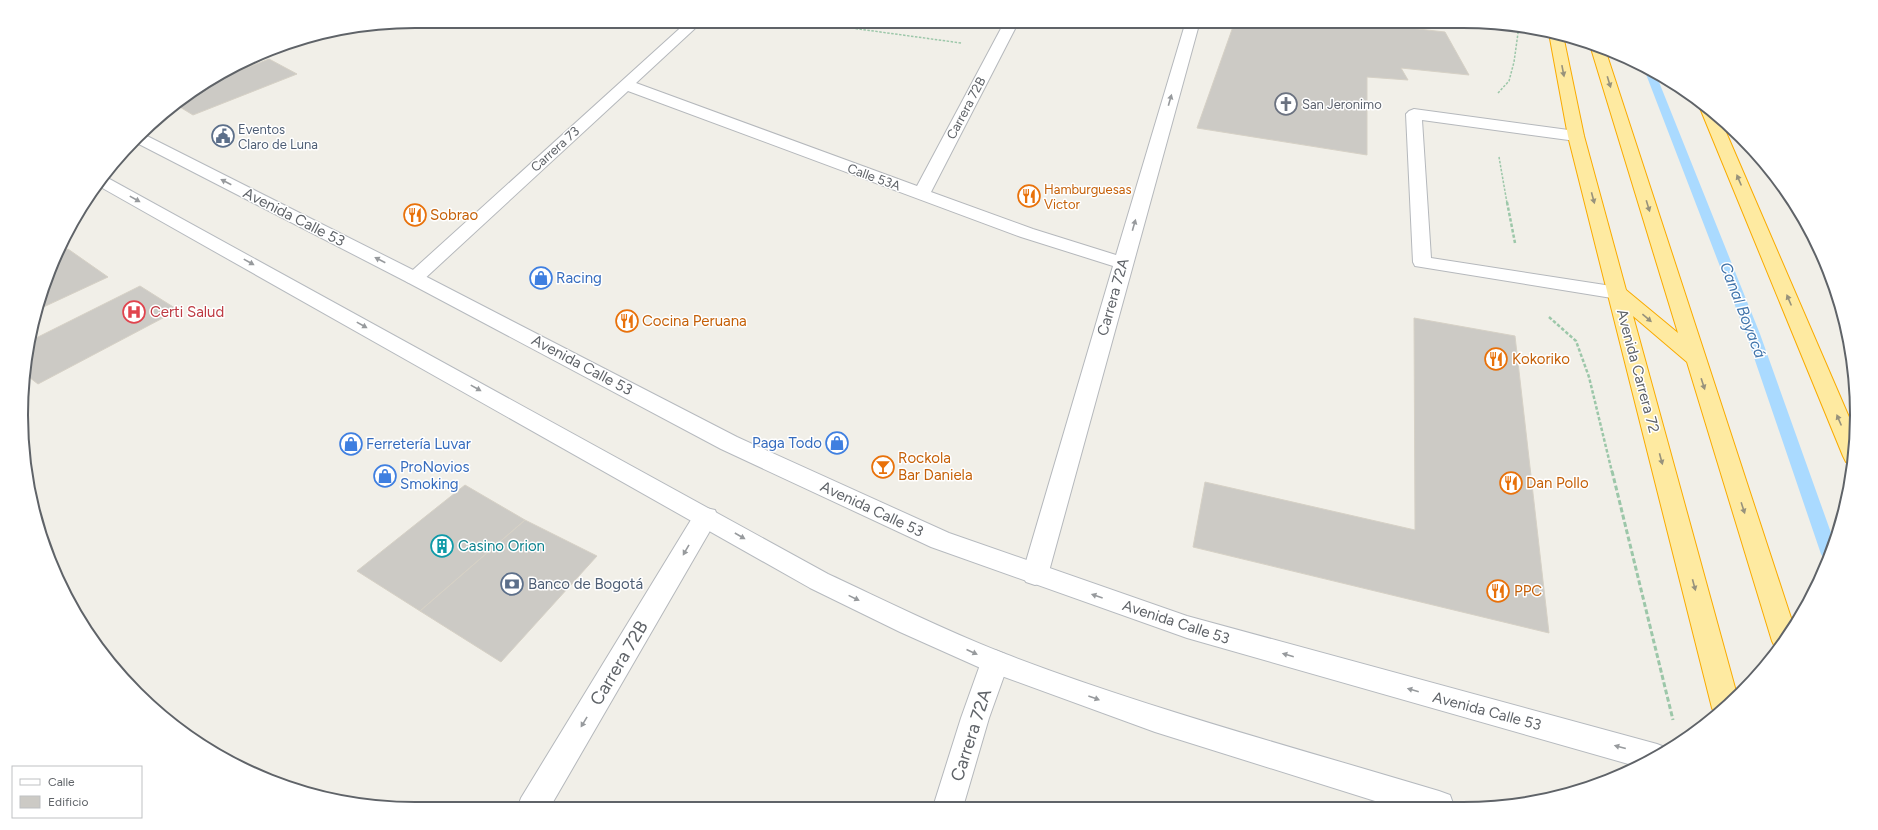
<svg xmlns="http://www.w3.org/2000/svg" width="1878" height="830" font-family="Figtree,sans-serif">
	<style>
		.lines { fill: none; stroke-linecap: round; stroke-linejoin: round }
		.stream { fill: #aadaff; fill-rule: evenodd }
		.building { fill: #cccac5; stroke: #d6d1c6 }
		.service-casing { stroke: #b5b8bc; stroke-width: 2 }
		.minor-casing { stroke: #b5b8bc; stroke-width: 2 }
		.secondary-casing { stroke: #b6babf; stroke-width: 2 }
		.trunk-casing { stroke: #f9ab00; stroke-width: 2 }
		.path-far2 { stroke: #9cc7a9; stroke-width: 1.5; stroke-dasharray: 2.5 1.5; stroke-linecap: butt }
		.path-far1 { stroke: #9cc7a9; stroke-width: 2.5; stroke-dasharray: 3.5 2; stroke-linecap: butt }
		.path { stroke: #9cc7a9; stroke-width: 3; stroke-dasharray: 5 2.5; stroke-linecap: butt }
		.service { fill: #fff; fill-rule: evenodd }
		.minor { fill: #fff; fill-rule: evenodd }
		.secondary { fill: #fff; fill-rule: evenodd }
		.trunk { fill: #feeaa1; fill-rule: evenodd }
		.oneway { fill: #97927c }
		.oneway2 { fill: #979a9d }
		.labels { text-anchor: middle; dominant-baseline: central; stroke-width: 3; stroke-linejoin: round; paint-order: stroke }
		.far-worship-label { font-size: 13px; fill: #5b616d; stroke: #fff; text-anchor: start }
		.far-street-label { font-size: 13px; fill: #5f6368; stroke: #fff }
		.far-service-label { font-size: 13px; fill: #4e5e75; stroke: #fff; text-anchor: start }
		.far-food-label { font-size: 13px; fill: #c56008; stroke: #fff; text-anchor: start }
		.food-label { font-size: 15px; fill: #c56008; stroke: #fff; text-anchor: start }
		.street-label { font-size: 15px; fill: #5f6368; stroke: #fff }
		.shop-label { font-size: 15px; fill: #366cbe; stroke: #fff; text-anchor: start }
		.health-label { font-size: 15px; fill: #be3a42; stroke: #fff; text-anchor: start }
		.culture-label { font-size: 15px; fill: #0d838f; stroke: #fff; text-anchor: start }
		.service-label { font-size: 15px; fill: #4e5e75; stroke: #fff; text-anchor: start }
		.water-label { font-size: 16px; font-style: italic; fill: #4174aa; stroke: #fff }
		.near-street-label { font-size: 18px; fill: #5f6368; stroke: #fff }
		.rim { fill: none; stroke: #5f6368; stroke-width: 2 }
	</style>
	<rect width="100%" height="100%" fill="#f1efe8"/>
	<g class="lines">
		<path class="stream" d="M1645,67l10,5 105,262 75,210 -8,16 -3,-1 -3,-5 -75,-220 -102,-265z"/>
	</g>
	<path class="building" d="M1235,21h112l98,11 24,43 -68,-7 7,12 -41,-3v78l-170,-27z
		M269,59l28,15 -104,41 -18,-11 28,-19z
		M68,249l40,28 -71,33 14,-46 5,-10z
		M140,286l38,24 -140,74 -13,-10 3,-32z
		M1414,318l101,18 34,297 -356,-86 12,-65 210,48z
		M465,485l60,35 -105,91 -63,-40z
		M525,520l72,36 -96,106 -81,-51z"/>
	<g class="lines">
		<g class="service-casing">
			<path id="service" d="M1414,109l162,22 6,2 2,3 -2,3 -6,2 -154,-21 9,138 187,29 7,2 3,4 -3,4 -7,2 -203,-33 -2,-4 -7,-148 3,-3z"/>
		</g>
		<g class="minor-casing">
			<path id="minor" d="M688,21h15l-67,62 281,103 88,-165h14l-88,171 102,37 83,26 70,-234h14l-152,554 -4,7 -9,3 -9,-3 -4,-7 91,-309 -92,-29 -393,-146 -207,191 -7,2 -7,-2 -3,-4z
				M706,508l9,2 3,7 -169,292h-32l4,-11 176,-288z
				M995,650l10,4 4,8 -20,56 -26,89h-30l28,-89 20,-56 4,-8z"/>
		</g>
		<g class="secondary-casing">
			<path id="secondary" d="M141,133l280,141 316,163 212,96 238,83 470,128 10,4 1,2 -29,17 -452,-129 -256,-91 -210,-98 -314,-167 -274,-141z
				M104,176l724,398c58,27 116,56 175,79 143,55 290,94 436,138l11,4 4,11h-63l-236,-74 -170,-62 -85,-38 -90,-44 -713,-403z"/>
		</g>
		<g class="trunk-casing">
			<path id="trunk" d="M1550,31l13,4 21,101 42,154 52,43 -88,-288 2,-2 13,6 189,578 -4,7 -14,15 -4,-8 -85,-279 -54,-46 104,379 -14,16 -7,5 -4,-8 -144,-572 -19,-103z
				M1703,105l16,11 136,315 -1,33 -8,-2 -3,-6 -143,-348z"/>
		</g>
		<path class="path-far2" d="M800,21l161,22
			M1498,93l11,-12 5,-19 5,-36
			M1499,157l8,46"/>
		<path class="path-far1" d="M1507,202l8,41
			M1549,317l27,24 13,36 23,95"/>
		<path class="path" d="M1612,471l61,249"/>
		<use href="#service" class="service"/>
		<use href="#minor" class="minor"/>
		<use href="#secondary" class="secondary"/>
		<use href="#trunk" class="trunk"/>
	</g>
	<defs><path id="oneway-solid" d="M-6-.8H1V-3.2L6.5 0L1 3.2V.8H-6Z"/></defs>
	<g class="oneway">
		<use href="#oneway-solid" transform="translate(1563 71) rotate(79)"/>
		<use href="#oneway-solid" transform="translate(1609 82) rotate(73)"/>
		<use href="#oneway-solid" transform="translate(1739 180) rotate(-113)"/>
		<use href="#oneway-solid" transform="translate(1593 198) rotate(75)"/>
		<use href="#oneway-solid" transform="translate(1648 206) rotate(73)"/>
		<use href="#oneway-solid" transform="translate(1789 300) rotate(-113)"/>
		<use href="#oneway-solid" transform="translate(1647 318) rotate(40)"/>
		<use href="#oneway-solid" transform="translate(1703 384) rotate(72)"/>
		<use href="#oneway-solid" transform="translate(1839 420) rotate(-113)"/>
		<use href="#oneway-solid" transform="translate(1661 459) rotate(75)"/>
		<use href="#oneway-solid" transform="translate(1743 508) rotate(72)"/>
		<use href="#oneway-solid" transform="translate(1694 585) rotate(75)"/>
	</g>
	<g class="oneway2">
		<use href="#oneway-solid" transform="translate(1170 100) rotate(-74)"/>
		<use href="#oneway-solid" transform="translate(226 182) rotate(-153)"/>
		<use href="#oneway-solid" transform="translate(135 199) rotate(29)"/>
		<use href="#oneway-solid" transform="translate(1134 225) rotate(-74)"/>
		<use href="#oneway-solid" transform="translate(380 260) rotate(-153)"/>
		<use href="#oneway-solid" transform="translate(249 262) rotate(29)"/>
		<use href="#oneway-solid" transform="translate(362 325) rotate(29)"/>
		<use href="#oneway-solid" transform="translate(476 388) rotate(29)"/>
		<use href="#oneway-solid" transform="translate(740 536) rotate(30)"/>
		<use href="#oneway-solid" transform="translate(686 550) rotate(120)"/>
		<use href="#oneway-solid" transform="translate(1097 596) rotate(-161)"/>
		<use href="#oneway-solid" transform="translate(854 598) rotate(26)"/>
		<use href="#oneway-solid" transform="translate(972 652) rotate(24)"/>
		<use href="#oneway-solid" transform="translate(1288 655) rotate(-164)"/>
		<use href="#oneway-solid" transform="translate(1413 690) rotate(-164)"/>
		<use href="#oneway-solid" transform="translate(1094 698) rotate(20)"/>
		<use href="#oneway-solid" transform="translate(584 722) rotate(121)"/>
		<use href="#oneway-solid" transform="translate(1620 747) rotate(-165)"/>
	</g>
	<defs>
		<g id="church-ring" transform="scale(1.15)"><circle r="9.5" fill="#fff" stroke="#6b7280" stroke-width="1.5"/><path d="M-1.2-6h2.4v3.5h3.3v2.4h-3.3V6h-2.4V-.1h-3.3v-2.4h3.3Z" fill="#6b7280"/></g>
		<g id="civic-ring" transform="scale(1.15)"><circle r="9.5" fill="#fff" stroke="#5c6f8a" stroke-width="1.5"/><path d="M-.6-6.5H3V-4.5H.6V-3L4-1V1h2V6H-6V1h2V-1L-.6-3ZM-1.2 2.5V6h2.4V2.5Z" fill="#5c6f8a"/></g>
		<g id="restaurant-ring" transform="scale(1.15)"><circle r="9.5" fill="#fff" stroke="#e8710a" stroke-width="1.5"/><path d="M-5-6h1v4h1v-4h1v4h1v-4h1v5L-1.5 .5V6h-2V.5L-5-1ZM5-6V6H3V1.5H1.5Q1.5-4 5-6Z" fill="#e8710a"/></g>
		<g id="shop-ring" transform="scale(1.15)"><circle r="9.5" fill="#fff" stroke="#3f7fe0" stroke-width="1.5"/><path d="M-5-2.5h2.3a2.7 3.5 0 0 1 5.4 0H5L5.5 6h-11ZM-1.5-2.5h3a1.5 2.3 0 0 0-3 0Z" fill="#3f7fe0"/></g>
		<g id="hospital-ring" transform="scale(1.15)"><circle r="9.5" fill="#fff" stroke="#e0444e" stroke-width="1.5"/><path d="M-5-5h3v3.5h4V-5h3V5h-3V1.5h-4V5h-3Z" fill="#e0444e"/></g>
		<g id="bar-ring" transform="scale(1.15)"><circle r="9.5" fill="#fff" stroke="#e8710a" stroke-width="1.5"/><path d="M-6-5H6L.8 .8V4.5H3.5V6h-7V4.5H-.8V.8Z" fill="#e8710a"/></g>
		<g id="building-ring" transform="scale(1.15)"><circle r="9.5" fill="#fff" stroke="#0f9aa8" stroke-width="1.5"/><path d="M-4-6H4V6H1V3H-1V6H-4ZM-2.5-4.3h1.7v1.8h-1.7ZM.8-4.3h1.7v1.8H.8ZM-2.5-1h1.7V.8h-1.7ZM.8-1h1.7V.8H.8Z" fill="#0f9aa8"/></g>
		<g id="bank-ring" transform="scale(1.15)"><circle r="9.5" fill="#fff" stroke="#5c6f8a" stroke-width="1.5"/><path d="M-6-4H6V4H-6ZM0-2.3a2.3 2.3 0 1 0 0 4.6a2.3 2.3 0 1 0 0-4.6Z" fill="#5c6f8a"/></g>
	</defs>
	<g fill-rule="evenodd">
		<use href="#church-ring" x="1286" y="104"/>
		<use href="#civic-ring" x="223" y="136"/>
		<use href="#restaurant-ring" x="1029" y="196"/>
		<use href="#restaurant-ring" x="415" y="215"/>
		<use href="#shop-ring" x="541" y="278"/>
		<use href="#hospital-ring" x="134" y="312"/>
		<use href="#restaurant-ring" x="627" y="321"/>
		<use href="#restaurant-ring" x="1496" y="359"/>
		<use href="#shop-ring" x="837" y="443"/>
		<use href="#shop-ring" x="351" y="444"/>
		<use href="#bar-ring" x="883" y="467"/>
		<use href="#shop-ring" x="385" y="476"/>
		<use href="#restaurant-ring" x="1511" y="483"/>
		<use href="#building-ring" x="442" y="546"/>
		<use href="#bank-ring" x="512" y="584"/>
		<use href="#restaurant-ring" x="1498" y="591"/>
	</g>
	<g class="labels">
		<g class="far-worship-label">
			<text x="1302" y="104">San Jeronimo</text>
		</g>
		<g class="far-street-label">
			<text transform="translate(966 108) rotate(-62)">Carrera 72B</text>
			<text transform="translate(555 149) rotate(-42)">Carrera 73</text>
			<text transform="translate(874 177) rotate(20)">Calle 53A</text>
		</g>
		<g class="far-service-label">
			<text x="238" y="129">Eventos<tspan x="238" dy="15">Claro de Luna</tspan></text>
		</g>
		<g class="far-food-label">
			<text x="1044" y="189">Hamburguesas<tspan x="1044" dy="15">Victor</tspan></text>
		</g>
		<g class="food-label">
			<text x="430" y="215">Sobrao</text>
			<text x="642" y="321">Cocina Peruana</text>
			<text x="1512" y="359">Kokoriko</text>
			<text x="898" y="458">Rockola<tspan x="898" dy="17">Bar Daniela</tspan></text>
			<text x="1526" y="483">Dan Pollo</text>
			<text x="1514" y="591">PPC</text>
		</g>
		<g class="street-label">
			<text transform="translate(294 217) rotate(27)">Avenida Calle 53</text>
			<text transform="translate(1113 297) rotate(-74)">Carrera 72A</text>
			<text transform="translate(582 365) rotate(28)">Avenida Calle 53</text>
			<text transform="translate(1638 371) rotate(75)">Avenida Carrera 72</text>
			<text transform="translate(872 509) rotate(25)">Avenida Calle 53</text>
			<text transform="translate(1176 622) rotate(18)">Avenida Calle 53</text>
			<text transform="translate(1487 711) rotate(15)">Avenida Calle 53</text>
		</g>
		<g class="shop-label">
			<text x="556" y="278">Racing</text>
			<text x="822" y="443" text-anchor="end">Paga Todo</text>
			<text x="366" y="444">Ferretería Luvar</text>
			<text x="400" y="467">ProNovios<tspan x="400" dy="17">Smoking</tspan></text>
		</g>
		<g class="health-label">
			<text x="150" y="312">Certi Salud</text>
		</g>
		<g class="culture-label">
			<text x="458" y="546">Casino Orion</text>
		</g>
		<g class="service-label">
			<text x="528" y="584">Banco de Bogotá</text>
		</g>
		<g class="water-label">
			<text transform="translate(1743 310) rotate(69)">Canal Boyacá</text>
		</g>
		<g class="near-street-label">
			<text transform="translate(619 663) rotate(-59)">Carrera 72B</text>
			<text transform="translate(971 735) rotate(-72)">Carrera 72A</text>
		</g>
	</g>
	<path d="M0 0H1878V830H0ZM415 28H1463A387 387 0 0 1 1850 415V415A387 387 0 0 1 1463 802H415A387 387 0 0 1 28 415V415A387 387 0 0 1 415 28Z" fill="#fff" fill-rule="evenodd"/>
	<path class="rim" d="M415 28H1463A387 387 0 0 1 1850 415V415A387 387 0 0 1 1463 802H415A387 387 0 0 1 28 415V415A387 387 0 0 1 415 28Z"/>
	<rect x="12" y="766" width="130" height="52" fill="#ffffff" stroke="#bfc1c3"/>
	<rect x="20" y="779" width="20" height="6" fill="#ffffff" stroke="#bfc1c3"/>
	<text x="48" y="786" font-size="12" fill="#5f6368">Calle</text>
	<rect x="20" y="796" width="20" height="12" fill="#cccac5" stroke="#bfc1c3"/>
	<text x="48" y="806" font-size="12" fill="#5f6368">Edificio</text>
</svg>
